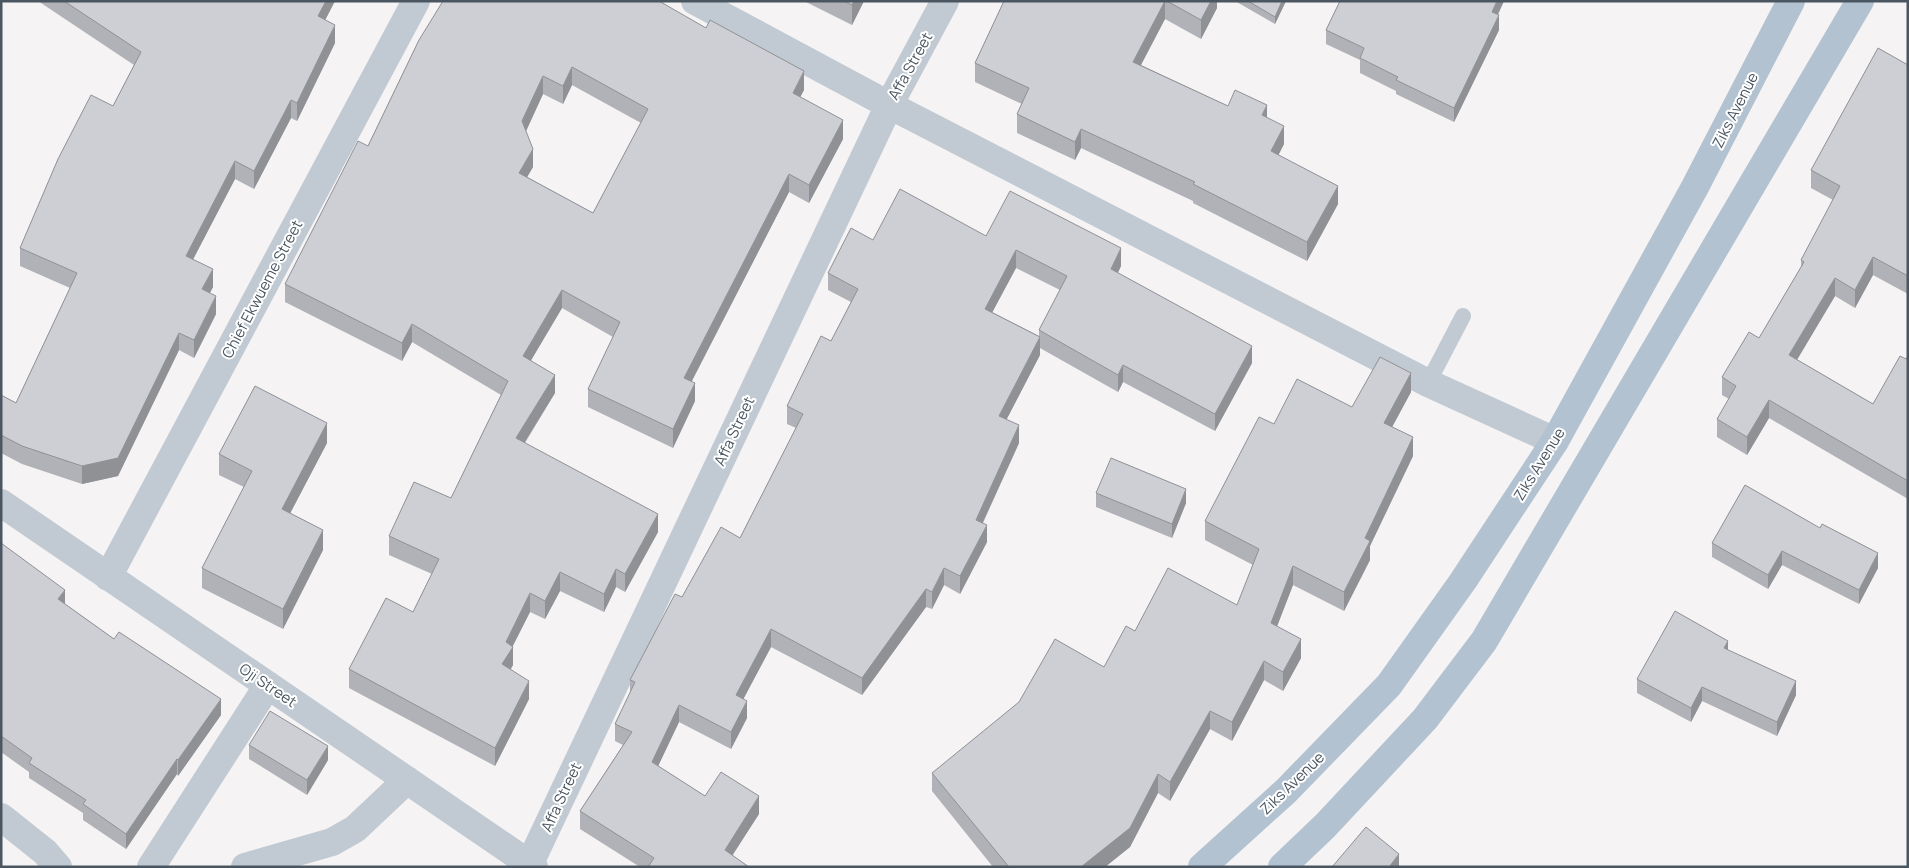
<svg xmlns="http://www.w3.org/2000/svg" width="1909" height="868" font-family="Manrope,sans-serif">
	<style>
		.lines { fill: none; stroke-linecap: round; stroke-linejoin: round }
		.lane { stroke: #c1cad2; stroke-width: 16 }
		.street { stroke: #c1cad2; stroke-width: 28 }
		.primary { stroke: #b3c2d1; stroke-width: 28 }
		.wall { fill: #b0b2b7; fill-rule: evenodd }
		.shaded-wall { fill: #909195 }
		.building { fill: #cdcfd5; stroke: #909195; fill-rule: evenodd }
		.labels { text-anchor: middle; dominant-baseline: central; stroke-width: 4; stroke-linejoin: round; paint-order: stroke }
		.street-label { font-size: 15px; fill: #4a5661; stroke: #fff }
	</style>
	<rect width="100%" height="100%" fill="#f5f3f3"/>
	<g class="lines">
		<path class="lane" d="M1428,383l35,-67"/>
		<path class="street" d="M695,1l194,104 539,278 127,58
			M1,503l533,364
			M108,577l308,-576
			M1,817l44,35 13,15
			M530,863l359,-758 56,-104
			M151,867l117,-182
			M245,867l87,-25 23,-13 52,-49"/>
		<path class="primary" d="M1202,867l84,-76 103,-106 74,-104 92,-140 140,-254 96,-186
			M1282,867l43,-41 100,-107 59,-78 376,-640"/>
	</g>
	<path class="wall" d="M38,1h297l-10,19 10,23 -38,78 -6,-3 -37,71 -19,-10 -42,80 20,28 -3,6 6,21 -22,44 -15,-8 -61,126 -36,8 -60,-20 -21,-11v-58l15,8 54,-115 -50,-22v-18l93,-142 21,-41z
		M804,1h60l-12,24z
		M1004,1h213v7l-16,31 -36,-20 -24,46 87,41 39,11 17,27 -6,11 60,49 -31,57 -114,-58v-2l-112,-53 -6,12 -58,-27v-19l5,-10 -47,-22v-19z
		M1235,1h51l-11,23z
		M1340,1h164l-6,14 1,15 -45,92 -58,-28v-3l-36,-18v-13l-34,-16v-14z
		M706,28l98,62 -4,7 43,42 -34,64 -20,-11 -97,189 3,20 -22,47 -85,-41v-18l25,-52 -51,-29 -31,52 24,33 -30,50 133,89 -33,60 -9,-5 -12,25 -44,-21 -15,28 -15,-7 -17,34v19l-2,4 18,30 -34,67 -146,-78v-19l64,-57 19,-38 -43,-19v-19l62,-38 50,-103 -89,-53 -10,19 -117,-59v-18l83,-138 51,-106zM572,85l69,38 -48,90 -66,-36 6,-10 -7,-36 17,-37 20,10z
		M1908,65v229l-35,-19 -18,33 -20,-12 -38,64 76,44 35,-48v143l-139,-81 -22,37 -30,-18v-18l12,-20 -7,-4v-18l37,-39 42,-71v-7l32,-60 -22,-12v-18z
		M986,236l135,30 -3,7 134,90 -37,68 -92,-49 -5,10 -78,-44v7l-34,65 13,23 -36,80 4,19 -27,52 -16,-9 -12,24 -6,-2 -64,88 -91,-48 -28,52 4,19 -16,31 -52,-27 -21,44 47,30 54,18 -27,41 17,12h-109l-60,-38v-18l43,-66 -8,-4v-17l15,-31v-13l52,-83 58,-59 56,-110 -9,-4v-18l44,-65 20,-39 -23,-12v-17l45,-33zM1016,268l44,22 -21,40v6l-47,-24z
		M1411,392l-19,35 21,29 -43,90v14l-26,51 -51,-26 -16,41 24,32 -18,33 -19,-11 -32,61 -22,-12 -40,72 -12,-8 -28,54 -25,20h-112l-61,-76v-18l172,-106 31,-36 102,-26 16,-40 -48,-25v-19l69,-97 78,-17z
		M327,443l-37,70 33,37 -40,79 -81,-41v-20l42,-81 -25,-12v-21z
		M1745,485l133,83 -19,36 -77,-39 -14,24 -56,-32v-14z
		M1096,493l90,10 -14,35 -76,-31z
		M1,543l64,61 156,111 -43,61 -1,-2 -51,75 -43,-29v-7l-54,-35v-6l-28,-20z
		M1728,650l68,45 -19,41 -75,-35 -11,21 -54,-29v-14z
		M249,745l79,15 -21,35 -58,-36z"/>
	<path class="shaded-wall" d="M326,1h9l-17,33v-18z
		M854,1h10l-12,24v-20z
		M1165,1v18l-32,61v-18z
		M1211,1h6v7l-16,31v-19z
		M1282,1h4l-11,23v-7z
		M1497,1h7l-12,25v-14z
		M1499,15v15l-45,92v-14z
		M335,25v18l-38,78v-18z
		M572,67v18l-9,19v-18z
		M804,71v19l-11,21v-18z
		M543,76v18l-21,46v-19z
		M291,100v18l-37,71v-18z
		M1267,105v19l-5,-9z
		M843,120v19l-34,64v-18z
		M1284,126v18l-13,26v-19z
		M1081,129v19l-6,12v-18z
		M533,149v18l-14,24v-18z
		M235,161v18l-49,94v-17z
		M789,174v18l-105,204v-18z
		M1338,186v18l-31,57v-19z
		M1121,248v18l-10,20v-17z
		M1016,250v18l-31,58v-17z
		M1873,257v18l-18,33v-18z
		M213,269v18l-11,20v-18z
		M1835,278v18l-46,77v-18z
		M562,290v18l-39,66v-18z
		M216,296v18l-22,44v-18z
		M412,324v18l-10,19v-18z
		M179,333v17l-61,126 -36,8v-18z
		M1040,337v18l-41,79v-18z
		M1252,346v17l-37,68v-17z
		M1123,365v17l-5,10v-17z
		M1411,373v19l-27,50v-19z
		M555,375v18l-39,63v-18z
		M695,383v18l-22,47v-19z
		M1769,400v18l-22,37v-18z
		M327,423v20l-45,86v-20z
		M1019,425v18l-43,94v-17z
		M1413,437v19l-43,90v14l-26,51v-19l21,-54z
		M1186,489v14l-14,35v-14z
		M658,514v18l-33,60v-18z
		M987,525v17l-27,52v-18z
		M323,530v20l-40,79v-20z
		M1782,551v14l-14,24v-14z
		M1878,553v15l-19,36v-14z
		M1293,566v19l-22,57v-19z
		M944,568v17l-12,24v-17z
		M616,569v18l-12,25v-18z
		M560,572v19l-15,28v-18z
		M926,589v18l-64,88v-17z
		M65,590v16l-7,-7z
		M530,593v19l-20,39 3,-4v18l-11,17v-18l4,-22z
		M771,629v18l-35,66v-18z
		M1301,639v19l-18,33v-19z
		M1728,641v14l-4,-7z
		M1264,661v19l-32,61v-19z
		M529,681v18l-34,67v-18z
		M1796,681v14l-19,41v-14z
		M1702,687v14l-11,21v-14z
		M221,699v16l-43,61v-16z
		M747,701v17l-16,31v-17z
		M679,705v17l-27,57v-17z
		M1210,711v18l-40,72v-19z
		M328,746v14l-21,35v-15z
		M177,759v15l-51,75v-15z
		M1158,774v19l-28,54 -25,20h-24z
		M759,796v18l-34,53v-17z
		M1399,854v13h-10z"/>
	<path class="building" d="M64,1h262l-8,15 17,9 -38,78 -6,-3 -37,71 -19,-10 -49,95 27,13 -11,20 14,7 -22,44 -15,-7 -61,125 -36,8 -60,-20 -21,-11v-40l15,8 61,-130 -57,-25 38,-89 33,-64 22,11 28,-54z
		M443,1h216l47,27 4,-8 94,51 -11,22 50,27 -34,65 -20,-11 -105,204 11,5 -22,46 -85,-40 32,-67 -58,-32 -39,66 32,19 -39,63 142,76 -33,60 -9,-5 -12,25 -44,-22 -15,29 -15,-8 -24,49 7,5 -11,17 27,17 -34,67 -146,-79 37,-71 27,14 26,-53 -50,-23 25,-54 37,16 57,-117 -96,-57 -10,19 -117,-59 73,-143 10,5 51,-106zM572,67l76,42 -55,104 -74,-40 14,-24 -11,-28 21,-45 20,10z
		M844,1h10l-2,4z
		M1004,1h161l-32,61 95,44 7,-16 32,15 -5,10 22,11 -13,25 67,35 -31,56 -114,-58 2,-2 -114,-53 -6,13 -58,-28 12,-26 -54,-25z
		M1167,1h44l-10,19z
		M1248,1h34l-7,16z
		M1340,1h157l-5,11 7,3 -45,93 -58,-28 2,-3 -38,-19 4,-10 -38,-18z
		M1878,48l30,17v211l-35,-19 -18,33 -20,-12 -46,77 84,49 27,-48 6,3 2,-3v125l-139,-81 -22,37 -30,-18 19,-33 -14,-9 27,-45 10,6 45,-76 -3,-2 39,-74 -29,-16z
		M900,189l86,47 24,-45 111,57 -10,21 141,77 -37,68 -92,-49 -5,10 -79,-45 28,-54 -51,-26 -31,59 55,28 -41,79 20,9 -43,95 11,5 -27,51 -16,-8 -12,24 -6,-3 -64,89 -91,-49 -35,66 11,6 -16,31 -52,-27 -27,57 53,34 16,-24 38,24 -34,54 24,17h-101l6,-9 -74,-47 52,-79 -17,-8 20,-42 -5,-2 45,-86 7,3 39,-70 19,11 63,-124 -16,-8 34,-70 10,5 27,-52 -30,-16 23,-45 22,12z
		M1380,357l31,16 -27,50 29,14 -48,101 5,3 -26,51 -51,-26 -22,57 30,16 -18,33 -19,-11 -32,61 -22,-11 -40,71 -12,-8 -28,54 -49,39h-72l-77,-94 87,-71 36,-63 49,28 22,-41 9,5 33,-63 69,37 22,-56 -54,-28 54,-104 15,7 23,-45 55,28z
		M255,386l72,37 -45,86 41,21 -40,79 -81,-41 50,-97 -33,-17z
		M1111,458l75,31 -14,35 -76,-31z
		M1745,485l75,43 2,-4 56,29 -19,37 -77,-39 -14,24 -56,-32z
		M1,543l64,47 -7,9 56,40 5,-7 102,67 -43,61 -1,-1 -51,75 -43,-30 3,-4 -57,-37 3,-5 -31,-22z
		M1675,611l53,30 -4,7 72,33 -19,41 -75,-35 -11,21 -54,-29z
		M270,711l58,35 -21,34 -58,-35z
		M1366,827l33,27 -10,13h-57z"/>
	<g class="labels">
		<g class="street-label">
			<text transform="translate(910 66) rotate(-61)">Affa Street</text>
			<text transform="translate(1735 110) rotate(-63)">Ziks Avenue</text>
			<text transform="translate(262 289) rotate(-62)">Chief Ekwueme Street</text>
			<text transform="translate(734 431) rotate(-65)">Affa Street</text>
			<text transform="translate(1539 464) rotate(-58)">Ziks Avenue</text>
			<text transform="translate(268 685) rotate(34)">Oji Street</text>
			<text transform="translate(1292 783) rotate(-44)">Ziks Avenue</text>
			<text transform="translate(561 797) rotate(-65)">Affa Street</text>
		</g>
	</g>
	<rect width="1909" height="868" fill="none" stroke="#4a5661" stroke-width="5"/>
</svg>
